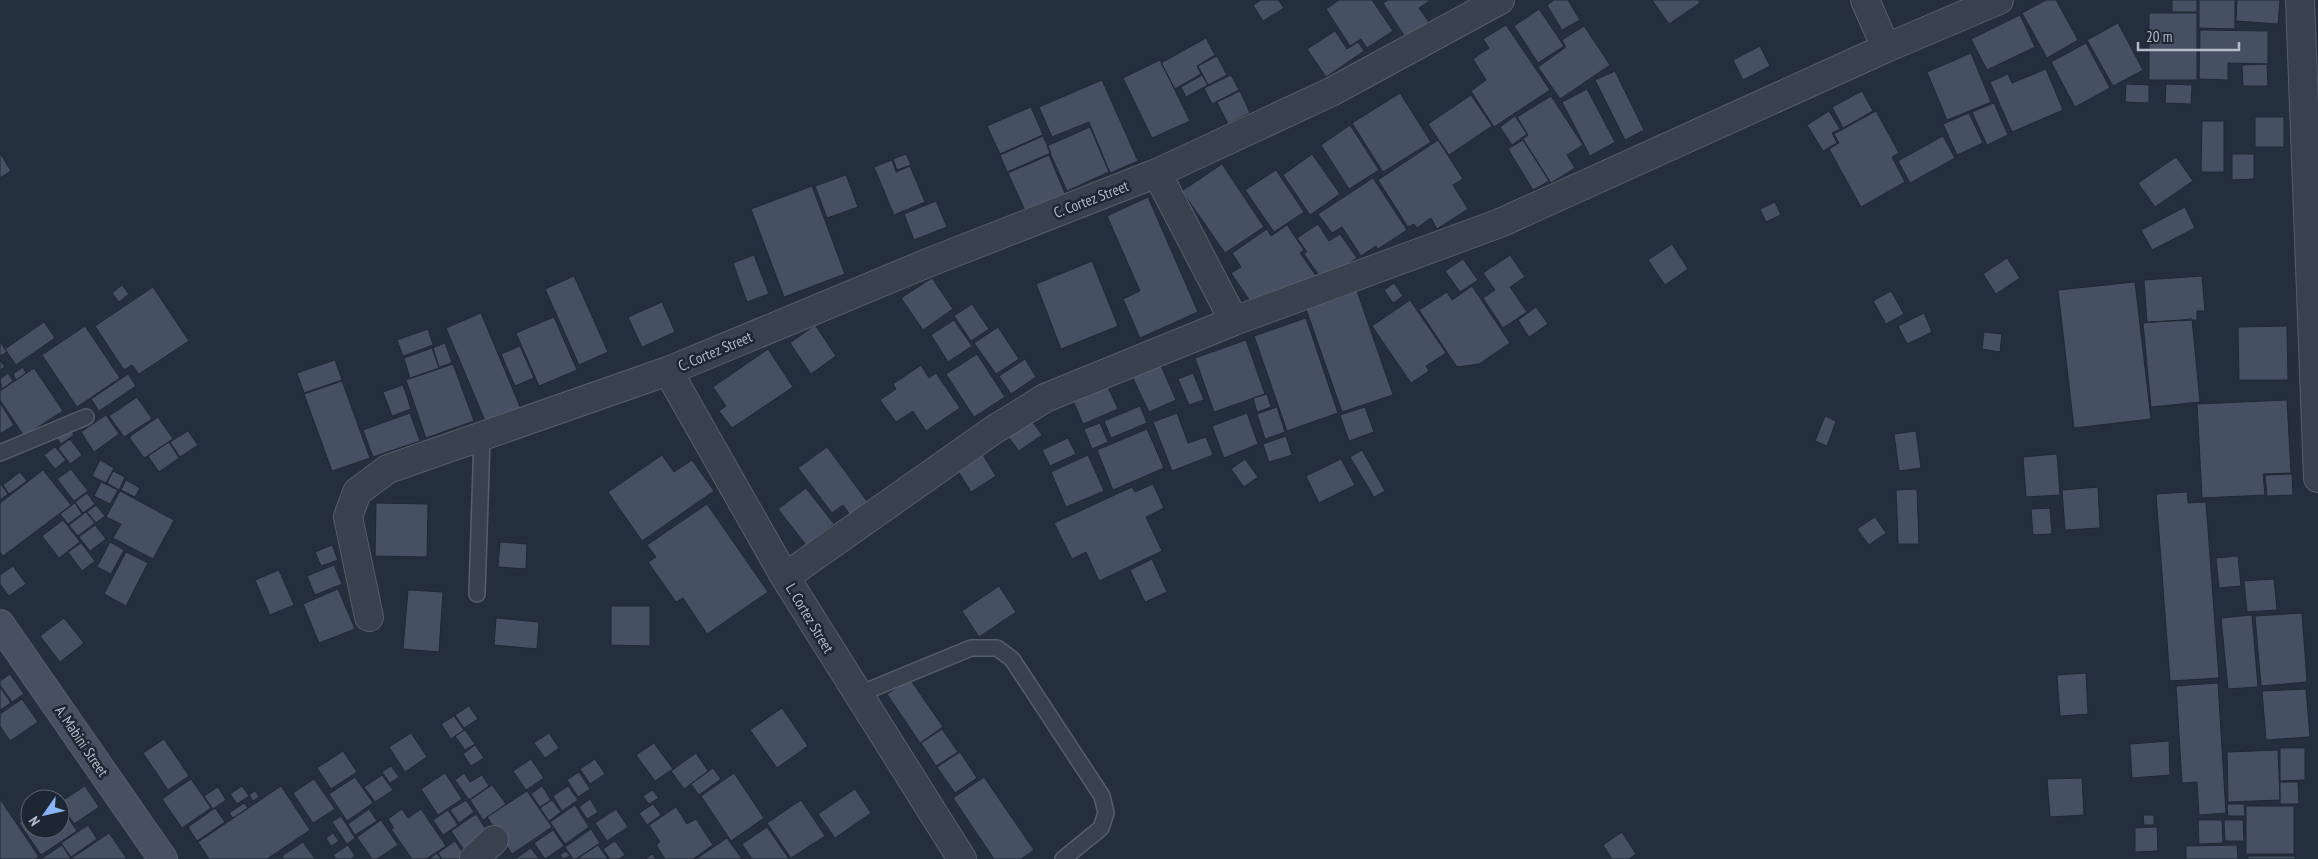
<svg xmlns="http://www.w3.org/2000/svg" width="2318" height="859" font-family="'PT Sans Narrow',sans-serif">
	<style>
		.building { fill: #455162; stroke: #1f2835 }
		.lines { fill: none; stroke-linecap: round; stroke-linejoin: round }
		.service-casing { stroke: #565f6c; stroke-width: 18 }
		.minor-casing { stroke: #565f6c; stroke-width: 30 }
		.secondary-casing { stroke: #565f6c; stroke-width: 30 }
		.service { stroke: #38414e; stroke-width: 15 }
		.minor { stroke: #38414e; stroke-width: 28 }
		.secondary { stroke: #465061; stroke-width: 28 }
		.labels { text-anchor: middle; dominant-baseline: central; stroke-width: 5; stroke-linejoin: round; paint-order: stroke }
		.street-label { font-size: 15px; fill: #b4bcc9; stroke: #1d2633 }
	</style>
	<rect width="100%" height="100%" fill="#242f3e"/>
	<path class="building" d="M1261,0h17l6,8 -21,13 -10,-16z
		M1339,0h33l21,31 -26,17 -6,-9 -11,7 -24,-37z
		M1388,0h43l-12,8 10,14 -24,15 -22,-34z
		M1554,0h14l12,20 -18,10 -15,-25z
		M1652,0h46l2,3 -31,21z
		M2046,0h10l22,40 -31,18 -25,-45z
		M2172,0h25v12h-25z
		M2199,0h36v29l-36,-1z
		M2237,0h43l-2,24 -42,-3z
		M1539,9l25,37 -26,17 -24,-37z
		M2149,13h48v67h-48z
		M2020,15l15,32 -48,23 -16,-31z
		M2118,23l25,47 -30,16 -26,-46z
		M1506,25l44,65 -56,37 -23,-36 15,-11 -13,-21 16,-11 -6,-9z
		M1584,26l26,39 -50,34 -22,-32 28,-20 -4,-7z
		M2200,30l68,1v33l-40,-1v17l-29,-1z
		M1335,31l12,18 11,-7 6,9 -38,26 -19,-28z
		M1206,38l9,17 -18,11 4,8 -26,15 -14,-26z
		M2086,43l24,45 -35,19 -24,-45z
		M1760,46l10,20 -27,14 -10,-20z
		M1971,53l20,49 -44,18 -20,-48z
		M1217,56l10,19 -19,10 -10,-19z
		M1160,60l30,61 -38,17 -29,-60z
		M2267,64l1,22h-25l-1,-21z
		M2046,69l17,41 -51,22 -22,-50 18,-8 4,9z
		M1615,71l29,59 -19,10 -30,-60z
		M1202,75l6,10 -22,12 -5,-10z
		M1231,75l8,15 -27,14 -8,-16z
		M1102,80l36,81 -28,12 -21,-51 -37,15 -13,-30z
		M2126,84l23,1v18l-24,-1z
		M2166,84l26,1 -1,19 -26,-1z
		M1587,89l28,53 -25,14 -28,-54z
		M1240,91l10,22 -22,11 -11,-22z
		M1862,91l11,20 -30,17 -11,-21z
		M1400,93l31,49 -48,30 -31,-49z
		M1471,95l21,31 -43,29 -21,-31z
		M1551,96l32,49 -16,10 8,13 -24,15 -28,-44 5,-4 -11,-18z
		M1994,103l14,32 -21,10 -15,-33z
		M1031,107l12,28 -43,19 -13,-28z
		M1829,111l11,18 -8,4 5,10 -14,8 -16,-26z
		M1876,111l23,42 -7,4 13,25 -44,25 -32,-58 10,-6 -5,-9z
		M1969,113l14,30 -26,12 -14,-31z
		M1515,116l12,18 -15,11 -12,-18z
		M2255,117h29v30h-29z
		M2202,121h22v51h-23z
		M1350,125l29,45 -30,19 -28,-44z
		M1090,127l19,45 -42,19 -20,-45z
		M1043,136l8,17 -44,19 -7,-17z
		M1943,136l12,22 -45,25 -12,-22z
		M1438,140l25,39 -10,6 15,24 -31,20 -6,-11 -14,10 -3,-4 -6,3 -30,-47z
		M1523,140l26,41 -16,9 -25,-41z
		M0,153l11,18 -11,7z
		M906,154l5,11 -14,5 -4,-11z
		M1312,154l28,40 -30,21 -27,-40z
		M2232,154h22v25l-22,1z
		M1049,155l17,41 -40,17 -18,-40z
		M2176,157l17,24 -38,26 -17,-24z
		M892,160l4,12 14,-6 15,36 -31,13 -20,-48z
		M1222,164l42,63 -39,26 -43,-62z
		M1276,170l28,42 -30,20 -29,-42z
		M846,175l12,32 -31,11 -12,-32z
		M1373,178l34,52 -29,19 -2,-3 -15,10 -19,-29 -10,6 -14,-19z
		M812,186l33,88 -61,23 -33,-88z
		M1148,197l50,115 -58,26 -17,-39 17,-8 -33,-75z
		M936,201l11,26 -33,13 -10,-26z
		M1775,202l6,13 -15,7 -6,-13z
		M2185,207l10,21 -43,22 -11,-20z
		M1318,224l11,17 11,-7 17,24 -34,23 -19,-27 3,-2 -10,-14z
		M1287,225l17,25 -4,3 17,24 -67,24 -19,-28 10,-6 -9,-14 35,-24 4,7z
		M1672,244l16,25 -23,16 -17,-25z
		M754,255l15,39 -22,8 -14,-39z
		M1510,255l15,22 -15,10 17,25 -24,16 -20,-30 12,-8 -12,-17z
		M2007,258l13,20 -24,16 -13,-20z
		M1463,259l15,21 -18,12 -15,-21z
		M1092,261l26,65 -57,23 -25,-65z
		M574,276l34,76 -29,13 -34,-76z
		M2202,276l3,35h-8v9l-50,2 -3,-42z
		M932,278l21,31 -30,21 -22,-32z
		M2135,282l16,137 -77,9 -16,-138z
		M1394,283l9,13 -10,7 -9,-13z
		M122,285l7,9 -10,8 -7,-9z
		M1472,286l38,57 -31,21 -22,3 -38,-57 28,-18 5,8z
		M153,287l36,54 -50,33 -7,-9 -8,5 -29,-44z
		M1357,291l36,104 -51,17 -36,-103z
		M1891,291l13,23 -18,10 -13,-23z
		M1410,300l36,53 -20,13 3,5 -18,12 -39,-57z
		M662,302l13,30 -33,15 -14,-30z
		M972,304l17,25 -18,12 -17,-25z
		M1536,307l12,17 -19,13 -11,-17z
		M481,313l40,96 -35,14 -40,-95z
		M1924,313l8,19 -25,12 -9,-18z
		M554,317l23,53 -38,16 -23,-53z
		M1306,318l32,95 -51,18 -33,-95z
		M2192,319l8,83 -49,5 -8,-84z
		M954,320l18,26 -24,16 -17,-27z
		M44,322l11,16 -39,27 -11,-16z
		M815,325l21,31 -25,18 -21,-31z
		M85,326l35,52 -43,29 -35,-52z
		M2287,326l1,54h-49l-1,-53z
		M998,327l21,32 -23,15 -22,-31z
		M428,329l5,16 -30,11 -6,-16z
		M1984,332l18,2 -2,18 -18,-3z
		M1246,340l19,54 -51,18 -19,-54z
		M1,343l6,9 -7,4v-12z
		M445,343l7,20 -13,4 -6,-19z
		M520,346l14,32 -19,8 -14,-32z
		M432,348l7,20 -29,10 -6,-20z
		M768,349l25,38 -61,41 -13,-17 7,-5 -13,-19z
		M977,354l28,43 -31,20 -28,-43z
		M1025,359l11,18 -25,17 -12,-18z
		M0,360l5,7 -5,3z
		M335,360l7,20 -38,13 -7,-20z
		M1159,361l17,39 -27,12 -18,-38z
		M453,364l21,57 -48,17 -20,-58z
		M921,365l8,13 7,-5 24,35 -34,23 -13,-20 -17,11 -16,-22 16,-11 -3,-5z
		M23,367l3,6 -10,7 -3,-6z
		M34,368l29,43 -39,25 -24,-36v-9z
		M8,373l5,8 -11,8 -2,-10z
		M1193,373l11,27 -15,5 -11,-26z
		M128,374l8,12 -37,25 -8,-12z
		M342,381l28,77 -38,13 -28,-77z
		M1106,383l12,26 -35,15 -11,-26z
		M403,385l8,24 -19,7 -9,-24z
		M1267,394l4,13 -14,5 -4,-14z
		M137,397l15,22 -28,18 -15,-21z
		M2287,400l4,73 -28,1 2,21 -63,3 -5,-94z
		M0,403l14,22 -14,9z
		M1140,406l7,17 -36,15 -7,-17z
		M1277,407l8,25 -20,7 -8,-25z
		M1365,407l9,25 -25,9 -9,-26z
		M410,413l10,28 -47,16 -10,-27z
		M1177,413l11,30 18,-6 7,18 -41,16 -19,-49z
		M1247,413l11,31 -34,14 -12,-32z
		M106,415l13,19 -25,18 -13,-20z
		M1825,416l11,5 -9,25 -12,-5z
		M158,417l15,22 -29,19 -15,-21z
		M1029,417l13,18 -23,16 -13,-17z
		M1100,423l8,19 -16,7 -8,-20z
		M67,426l7,9 -13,9 -6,-8z
		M1147,429l17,39 -51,22 -16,-40z
		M188,431l10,14 -18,12 -10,-15z
		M1916,431l5,37 -22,3 -5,-37z
		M1286,436l6,19 -23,7 -6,-18z
		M1068,438l8,16 -26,12 -8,-16z
		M70,439l12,16 -12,9 -12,-16z
		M169,442l10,16 -20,14 -11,-16z
		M55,447l11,13 -11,9 -11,-14z
		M827,447l43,58 -18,13 -9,-13 -11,8 -34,-45z
		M1362,450l23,41 -11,6 -24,-40z
		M2057,454l3,41 -34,2 -3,-40z
		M662,455l12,17 18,-12 22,31 -72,50 -34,-49z
		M983,455l13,21 -25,16 -13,-21z
		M1088,455l16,36 -38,16 -15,-35z
		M1245,459l13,18 -14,10 -13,-18z
		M1341,459l14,26 -36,18 -13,-27z
		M100,460l14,8 -8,15 -14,-7z
		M71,469l17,22 -14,10 -17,-22z
		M43,470l28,35 -68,51 -3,-4v-49z
		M113,471l12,6 -6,13 -12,-7z
		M20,472l7,9 -18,13 -6,-9z
		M2292,474l1,21 -26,1 -2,-21z
		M126,480l14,8 -5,9 -14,-7z
		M101,482l17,8 -8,14 -16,-8z
		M0,483l8,11 -8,6z
		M1153,484l11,24 -18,9 16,34 -63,30 -13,-29 -14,7 -18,-36 78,-36 3,5z
		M2098,487l2,41 -35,2 -3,-40z
		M806,488l28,36 -28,21 -28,-36z
		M1917,489l2,55h-21l-2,-54z
		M120,491l54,29 -21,39 -40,-21 8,-14 -15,-7z
		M2187,492l1,11 18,-1 13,176 -49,3 -14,-187z
		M87,493l8,11 -12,9 -8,-11z
		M75,503l7,11 -14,10 -8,-10z
		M376,503l52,1 -1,53 -52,-1z
		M707,504l61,88 -61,42 -24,-36 -7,4 -28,-40 8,-5 -9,-12z
		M96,505l9,11 -9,7 -9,-11z
		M2050,508l2,26 -19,1 -2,-26z
		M86,512l9,11 -17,13 -9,-11z
		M1875,517l11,16 -17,12 -12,-16z
		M63,520l17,22 -21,16 -17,-22z
		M95,525l11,14 -16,12 -11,-14z
		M110,542l14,8 -13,24 -14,-7z
		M500,542l27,2 -1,25 -28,-2z
		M81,543l14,18 -13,10 -14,-19z
		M332,545l6,15 -17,6 -6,-14z
		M126,552l22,11 -22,43 -22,-12z
		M2238,556l3,30 -22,2 -3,-30z
		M1152,559l15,33 -22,10 -15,-32z
		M334,565l8,19 -27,11 -8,-19z
		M13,566l13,18 -17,12 -9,-12v-9z
		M279,570l15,35 -24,10 -15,-35z
		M2274,579l3,31 -30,2 -3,-31z
		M999,586l17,26 -37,25 -17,-26z
		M338,589l17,40 -36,14 -16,-39z
		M408,590l35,2 -4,60 -36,-3z
		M611,606h39v40l-39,-1z
		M2302,613l5,69 -46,4 -6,-70z
		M2252,615l6,72 -30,2 -7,-71z
		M64,618l20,25 -24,19 -20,-26z
		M496,618l43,4 -2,27 -43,-4z
		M2086,673l2,41 -28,2 -3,-41z
		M10,674l14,20 -12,8 -12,-17v-4z
		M910,679l33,48 -23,16 -33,-49z
		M2218,683l8,130 -27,2 -2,-33 -15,1 -6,-97z
		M0,687l11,16 -11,7z
		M2306,689l4,48 -44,3 -4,-49z
		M22,699l16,23 -28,19 -10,-15v-12z
		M469,706l9,13 -14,9 -9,-13z
		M782,708l26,38 -31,22 -27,-38z
		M454,716l10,14 -13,9 -10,-15z
		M942,729l16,23 -22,14 -15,-23z
		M465,730l10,14 -10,6 -10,-14z
		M411,733l16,24 -22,15 -16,-25z
		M549,733l10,15 -14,10 -11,-15z
		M164,739l25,37 -21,14 -25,-37z
		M2169,741l1,34 -38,3 -2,-34z
		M654,743l19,26 -18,12 -19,-26z
		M475,745l9,13 -13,8 -8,-12z
		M2280,748h25v32l-25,1z
		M2278,750l2,50 -52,2 -1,-50z
		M343,751l14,21 -26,17 -14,-21z
		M960,752l17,26 -22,15 -18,-26z
		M696,753l12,18 -24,18 -13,-18z
		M531,759l13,19 -18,12 -13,-19z
		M595,759l10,15 -15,10 -10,-15z
		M391,766l8,11 -9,6 -8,-11z
		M713,768l8,11 -22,16 -8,-11z
		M579,772l11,17 -12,8 -11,-17z
		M445,773l17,26 -24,16 -17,-26z
		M464,773l6,9 12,-7 7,11 -20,14 -14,-20z
		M734,773l30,45 -33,23 -30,-45z
		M382,775l11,15 -18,12 -11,-15z
		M355,777l18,26 -26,18 -18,-27z
		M984,777l50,73 -13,9h-27l-41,-61z
		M2082,778l2,37 -34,2 -3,-38z
		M191,779l20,29 -29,20 -20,-29z
		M314,779l21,30 -22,14 -20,-30z
		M2280,782h18l1,22h-19z
		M492,785l14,19 -23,16 -13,-20z
		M85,786l14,21 -25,17 -14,-22z
		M242,786l7,10 -12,8 -7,-10z
		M281,786l29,44 -43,29h-58l-11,-17z
		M542,786l9,14 -11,7 -9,-13z
		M568,786l10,14 -16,11 -9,-15z
		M218,787l8,13 -13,9 -9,-13z
		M855,789l16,24 -36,25 -17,-24z
		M652,790l7,8 -10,6 -6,-8z
		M255,791l4,6 -6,4 -4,-6z
		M527,791l25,36 -40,27 -25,-37z
		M0,799l39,58 -4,2h-35z
		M590,799l8,13 -11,7 -8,-12z
		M466,800l8,12 -15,11 -9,-13z
		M552,800l9,12 -12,9 -9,-13z
		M801,800l24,36 -34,22 -24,-35z
		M244,803l4,5 -15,10 -4,-5z
		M653,804l8,11 -14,10 -8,-12z
		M2227,804h17l1,12h-17z
		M575,805l14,22 -24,17 -15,-22z
		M60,806l17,25 -36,24 -22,-32 11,-7v13h30z
		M2246,806h48v48h-48z
		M676,807l11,17 9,-5 17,26 -20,14h-28l-9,-14 4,-3 -11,-17z
		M215,808l10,14 -28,19 -9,-14z
		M369,809l8,12 -22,14 -7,-11z
		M402,809l6,9 13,-9 25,37 -20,13h-14l-21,-30 3,-1 -6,-9z
		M616,809l12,18 -21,14 -12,-18z
		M448,810l10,15 -15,10 -10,-15z
		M476,814l15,23 -25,16 -15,-22z
		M2143,815h11v10h-10z
		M341,816l14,22 -8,6 -15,-22z
		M381,820l17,25 -21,14h-5l-15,-22z
		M2198,820h24l1,23 -24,1z
		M2224,820h19l1,21h-19z
		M88,825l9,14 -26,18 -10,-14z
		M767,827l22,32h-37l-10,-15z
		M2157,827l1,24 -23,1v-24z
		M591,829l9,14 -24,16h-3l-8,-12z
		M553,830l11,16 -19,13 -11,-16z
		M1622,832l14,22 -7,5h-17l-9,-14z
		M109,833l18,26h-54l-1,-1z
		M333,833l6,8 -8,5 -5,-8z
		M727,838l15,21h-46z
		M455,841l10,15 -5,3h-18l-4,-6z
		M615,841l10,14 -6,4h-9l-7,-10z
		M303,842l12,17h-31l-2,-3z
		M62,845l9,14h-30z
		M348,845l7,11 -4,3h-15l-3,-4z
		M598,845l10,14h-31z
		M2237,845l1,14h-52v-13z
		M531,848l8,11h-24z
		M566,851l4,5 -7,3 -3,-4z
		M437,853l4,6h-12z
		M652,854l4,5h-11z
		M2248,856h47v3h-47z"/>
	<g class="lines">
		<g class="service-casing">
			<path id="service" d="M0,453l86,-36
				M477,594l5,-157
				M857,695l114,-47h26l15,11 90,137 4,17 -5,15 -38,31"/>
		</g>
		<g class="minor-casing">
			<path id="minor" d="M1865,0l21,48
				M2300,0l18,478
				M1157,173l77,148
				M668,371l117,206 177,282
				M785,577l207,-146 53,-33 189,-77 266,-98 386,-175 113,-48
				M369,617l-21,-100 9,-25 31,-23 280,-98 262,-109 227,-89 174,-81 169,-92
				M474,859l20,-19"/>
		</g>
		<g class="secondary-casing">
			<path id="secondary" d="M0,624l163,235"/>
		</g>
		<use href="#service" class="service"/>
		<use href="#minor" class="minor"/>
		<use href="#secondary" class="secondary"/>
	</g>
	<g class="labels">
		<g class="street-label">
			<text transform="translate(1091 199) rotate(-21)">C. Cortez Street</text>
			<text transform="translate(715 351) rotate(-23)">C. Cortez Street</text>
			<text transform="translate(810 618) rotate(59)">L. Cortez Street</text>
			<text transform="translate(82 741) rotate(56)">A. Mabini Street</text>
		</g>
	</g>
	<g transform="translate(45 814) rotate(236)"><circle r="24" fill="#1d2633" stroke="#59626f"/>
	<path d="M0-4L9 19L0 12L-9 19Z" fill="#8ab4f8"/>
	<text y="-8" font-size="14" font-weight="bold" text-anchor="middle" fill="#b4bcc9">N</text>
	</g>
	<path d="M2138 42v8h101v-8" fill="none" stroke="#b4bcc9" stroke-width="2.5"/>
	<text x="2146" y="42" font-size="15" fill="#b4bcc9" stroke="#1d2633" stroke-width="4" paint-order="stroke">20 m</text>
</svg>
